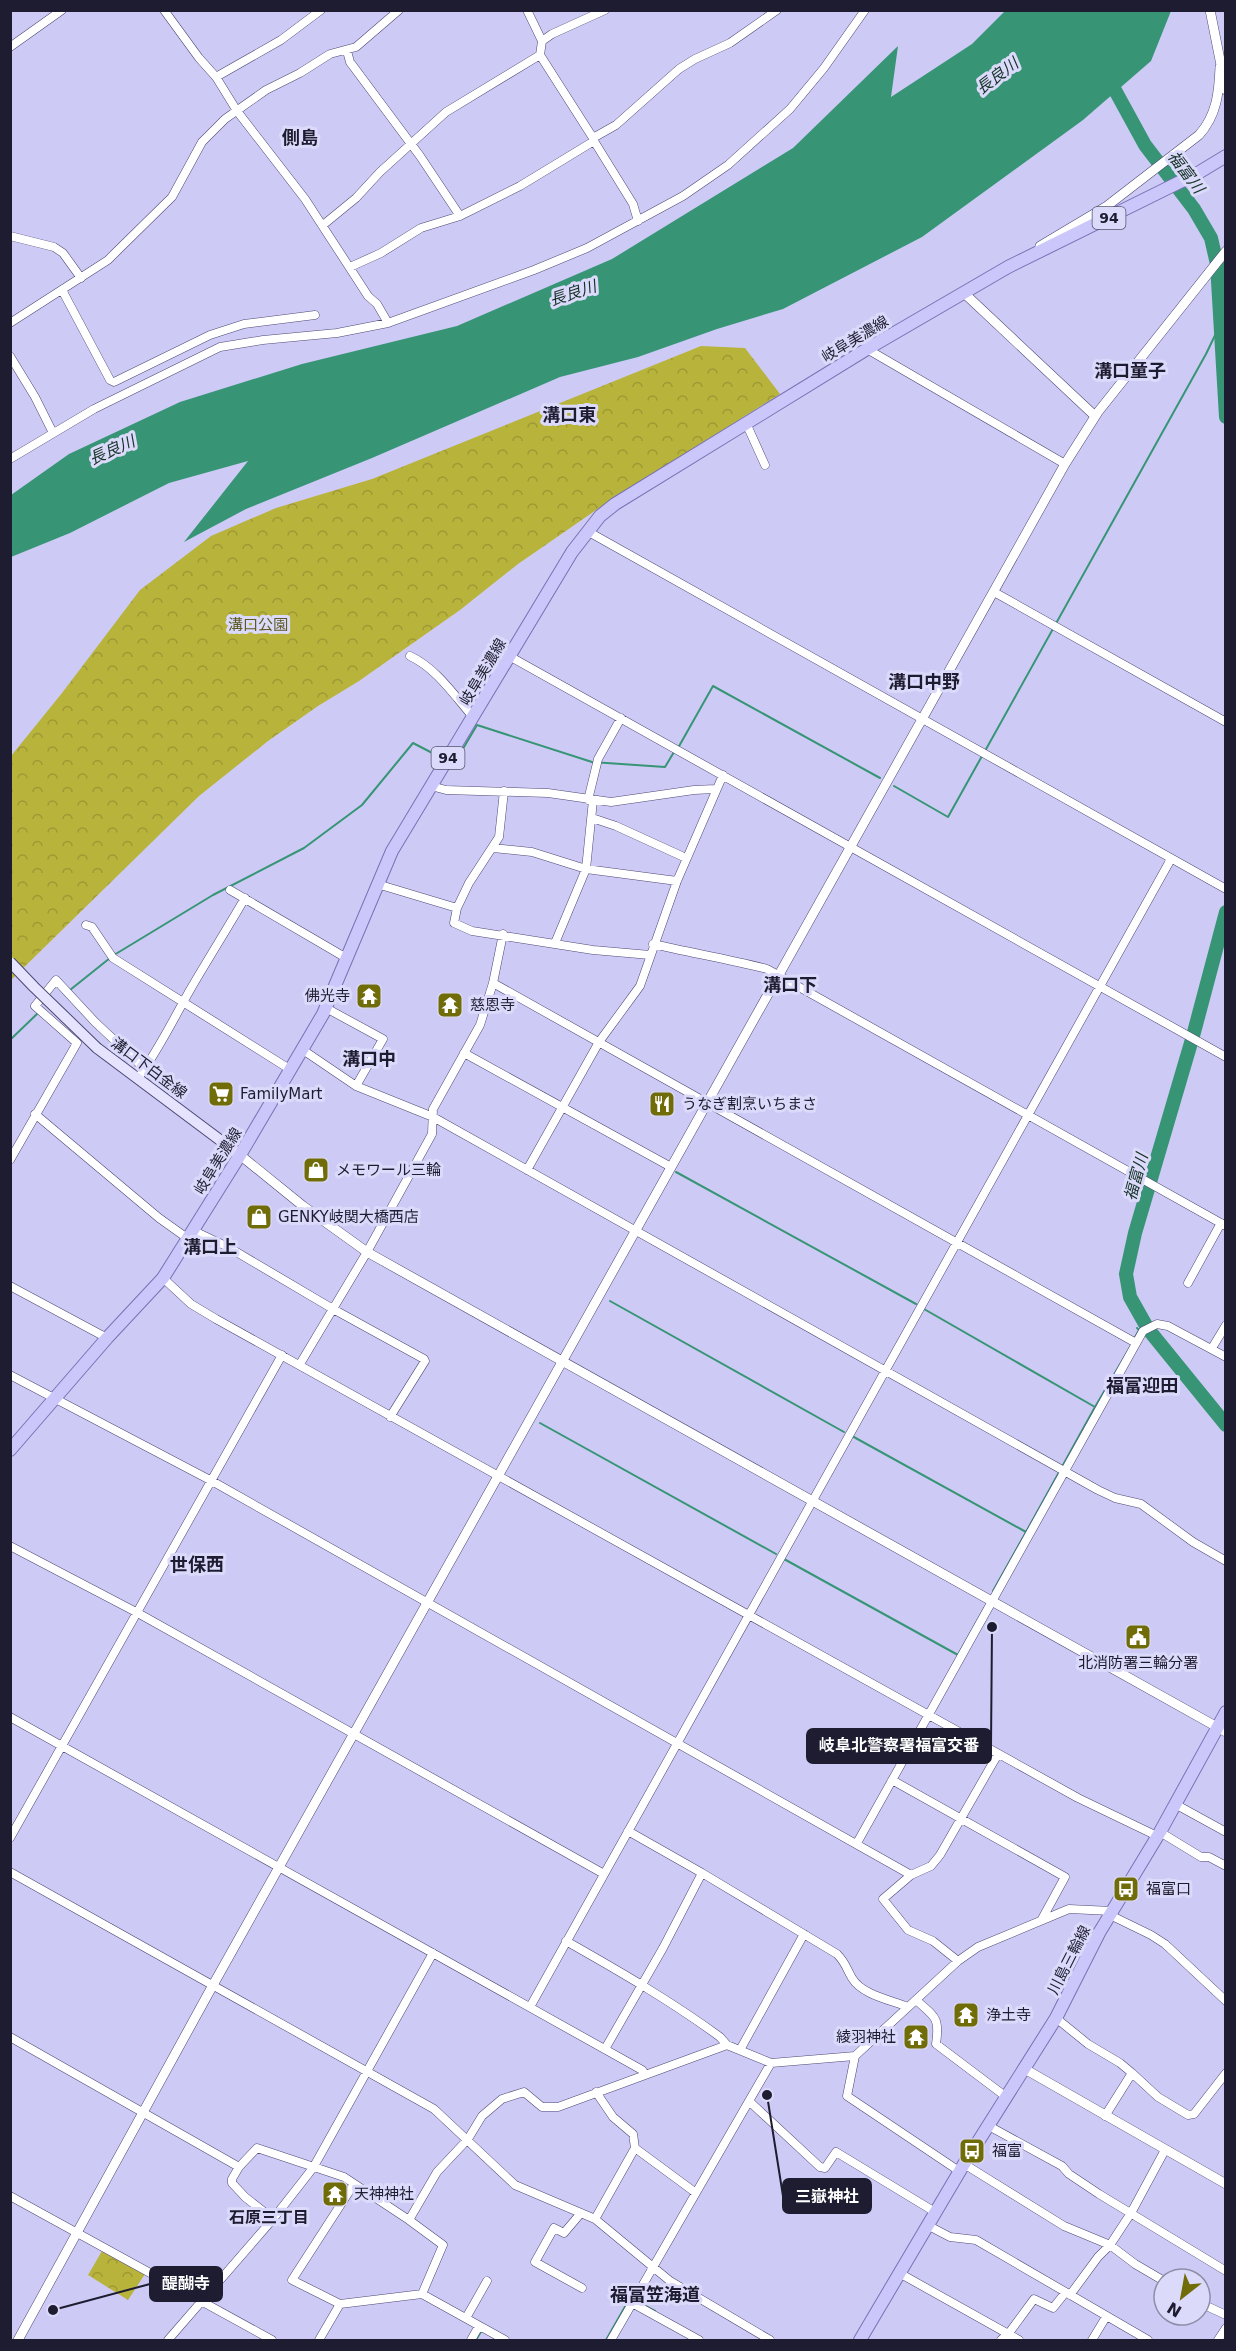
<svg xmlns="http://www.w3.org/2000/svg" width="1236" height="2351" font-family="'DejaVu Sans','Noto Sans JP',sans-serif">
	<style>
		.park { fill: url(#park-crowns) }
		.water { fill: #379575 }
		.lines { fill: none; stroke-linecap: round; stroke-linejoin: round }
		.stream { stroke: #379575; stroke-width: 2 }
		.river { stroke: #379575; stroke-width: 14 }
		.minor-casing { stroke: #4c4875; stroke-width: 9 }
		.tertiary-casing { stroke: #4c4875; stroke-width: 10 }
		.secondary-casing { stroke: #4c4875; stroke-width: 12 }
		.primary-casing { stroke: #7872b3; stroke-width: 14 }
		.minor { stroke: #fff; stroke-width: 8 }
		.tertiary { stroke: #fff; stroke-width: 9 }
		.secondary { stroke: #e5e3fd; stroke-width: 10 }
		.primary { stroke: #cbc7fb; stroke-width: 12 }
		.secondary-bridge-casing { stroke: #4c4875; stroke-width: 12; stroke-linecap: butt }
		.secondary-bridge { stroke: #e5e3fd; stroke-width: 10 }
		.labels { text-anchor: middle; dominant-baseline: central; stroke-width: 6; stroke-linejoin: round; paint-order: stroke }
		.shield { fill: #dbdafa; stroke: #57556d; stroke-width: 1.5 }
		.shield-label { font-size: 14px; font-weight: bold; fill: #1e1c30 }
		.street-label { font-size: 15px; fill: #1e1c30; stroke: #dbdafa }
		.park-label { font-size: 15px; fill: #5c5a1f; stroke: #dbdafa }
		.poi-label { font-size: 15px; fill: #1e1c30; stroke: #dbdafa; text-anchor: start }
		.water-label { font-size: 16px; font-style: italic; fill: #163227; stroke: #dbdafa }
		.neighbourhood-label { font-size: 16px; font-weight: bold; fill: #1e1c30; stroke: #dbdafa }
		.quarter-label { font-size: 18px; font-weight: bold; fill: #1e1c30; stroke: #dbdafa }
		.leader { fill: none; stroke: #1e1c30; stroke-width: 2 }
		.callout-dot { fill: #1e1c30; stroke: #dbdafa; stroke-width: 2 }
		.callout { fill: #1e1c30; stroke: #1e1c30; stroke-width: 2 }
		.callout-label { font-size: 16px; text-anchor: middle; font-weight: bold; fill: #fff }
	</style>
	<defs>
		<pattern id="park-crowns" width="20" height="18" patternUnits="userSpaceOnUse" patternTransform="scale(1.5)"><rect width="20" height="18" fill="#b8b33b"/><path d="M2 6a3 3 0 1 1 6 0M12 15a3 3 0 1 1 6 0" fill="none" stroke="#9e9934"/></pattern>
	</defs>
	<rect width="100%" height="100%" fill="#cdcbf6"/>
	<path class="park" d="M701,346l44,2 35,46 -181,114 -81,56 -58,46 -101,71 -41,25 -50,35 -69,55 -188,184v-224l51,-63 78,-103 71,-54 65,-28 96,-29z
		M102,2251l43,23 -17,26 -40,-25z"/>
	<path class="water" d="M1005,11h166l-20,50 -68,59 -161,117 -139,72 -66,20 -79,28 -78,20 -188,81 -126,51 -62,33 64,-81 -79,22 -99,50 -59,24v-62l58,-41 111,-52 122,-38 155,-38 155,-67 181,-111 105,-102 -7,51 81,-53z"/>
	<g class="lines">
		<path class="stream" d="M678,748l35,-62 167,92
			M985,751l221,-397 14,-29
			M453,763l1,1 23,-39 115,37 73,5 9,-15
			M894,786l54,31 34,-61
			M114,955l99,-60 91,-47 58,-43 51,-62 29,15
			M70,990l40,-32
			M10,1040l28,-27
			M676,1172l240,132
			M610,1301l234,131
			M924,1309l171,98 37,-63
			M1142,1325l2,-2
			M1134,1339l5,-9 -2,-2
			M540,1423l236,131
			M852,1436l174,96 69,-125
			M784,1559l174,96 27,-48
			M993,1591l33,-59
			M636,2301l19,10
			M476,2340l6,-10
			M606,2340l24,-42"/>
		<path class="river" d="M1102,79l14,13 29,53 49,64 17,29 6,26 9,153
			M1226,912l-33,124 -58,197 -9,41 4,23 18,32 78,96"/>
		<g class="minor-casing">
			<path id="minor" d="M164,10l35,48 17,19 21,34 68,88 63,97 9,8 11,19
				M527,10l15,31 -2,14 53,83
				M542,41l10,-7 53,-24
				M10,47l52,-37
				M347,51l3,11 70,94 40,60
				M216,77l65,-37 40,-30
				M594,141l39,63 5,17
				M323,225l33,-27 24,-26 66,-60 94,-57
				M10,236l44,11 9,6 18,25
				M350,267l31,-14 40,-25 39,-12 60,-30 74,-45 -1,-3 23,-13 63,-56 16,-10 35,-16 47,-33
				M62,290l48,90 4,2 96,-47 34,-11 71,-9
				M10,323l98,-63 9,-9 55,-54 30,-55 23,-23 41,-29 34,-17 30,-19 26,-7 43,-37
				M867,349l198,115
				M10,356l25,41 18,36
				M746,423l19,42
				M10,459l84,-50 126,-62 43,-7 74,-7 51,-10 146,-53 53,-22 96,-52 45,-31 62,-56 34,-41 41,-58
				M587,531l639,358
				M994,592l232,130
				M410,656c26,12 44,39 63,61
				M509,656l717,401
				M431,786l15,4 102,3 63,9 83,-12 21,-1
				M588,800l10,-41 23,-41
				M592,818l24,8 70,32
				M493,848l39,4 54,17 91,12
				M377,884l80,24 -3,15 18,8 121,19 57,5
				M230,890l118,69
				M457,908l12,-25 30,-46 5,-46
				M86,925l6,2 21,31 178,112
				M555,943l31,-74 7,-69
				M653,944c38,9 76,15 114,25l459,257
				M493,983l643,360
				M326,1008l57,31 -27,47
				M303,1050l53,36 77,31 665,373 17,8 26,6 52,38 33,19
				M464,1053l207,114
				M138,1078c20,-27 35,-58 52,-88 18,-31 37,-61 55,-92
				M35,1114l124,104 28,20
				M10,1160l67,-117 -42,-37 21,-26 39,42 50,47
				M527,1170l72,-128 41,-56 37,-105 46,-106
				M192,1230l36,17 105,62 91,50 1,2 -35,56
				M163,1278l28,26 25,15 862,479 79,38
				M1188,1283l33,-60
				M10,1286l97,52
				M1212,1348l14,-23
				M300,1364l67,-112 65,-118 1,-25 47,-84 13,-42 10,-49
				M10,1375l200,105 701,395
				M10,1546l126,66 468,262
				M10,1717l632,353 3,4
				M892,1780l173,97 -23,42
				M1175,1804l51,28
				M628,1831l74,42 135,81c9,9 9,14 15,24 10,17 39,22 56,29
				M1160,1832l41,25h8l17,9
				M10,1838l272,-483
				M857,1843l286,-512 14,-7 11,2 58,31
				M10,1872l424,237 81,76 80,34 75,62 100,59
				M1110,1915l41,20 14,9 61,57
				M566,1941c53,30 105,60 154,96l7,8 44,18 84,-7 103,-95 20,-14 91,-38 43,2
				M958,1961l-25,-20 -25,-11 -25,-31 28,-24 20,-9 9,-11 58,-101
				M916,2000c19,17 24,17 20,44l69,52
				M530,2007l641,-1148
				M1056,2018l32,26 32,19 12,10 -27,43
				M10,2037l229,130
				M605,2049l58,-101 39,-75
				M740,2050l64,-116
				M855,2056l-8,40 112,75
				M1132,2073l26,24 30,18 6,-1 32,-41
				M596,2092l17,25 20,17 2,14 61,45
				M750,2102l70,65 5,1 11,-16 99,60
				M987,2125l75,41 7,8 30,20 127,77
				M964,2164l100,62 46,19 25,19 29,17
				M10,2196l262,144
				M581,2213l-17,20 -10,-5 -19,34 47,26
				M273,2219l-28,-22 -13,-14v-4l7,-12 18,-19 87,29 65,43 28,-48 31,-33 14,-23 20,-17 22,-7 18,15h16l169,-62
				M595,2219l40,-71
				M409,2220l34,25 -21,49
				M927,2225l23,12 26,3 172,100
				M901,2274l118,66
				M1070,2295l28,-38 12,-12 21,-32 34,-63
				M632,2303l67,37
				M1200,2303l26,12
				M340,2304l-48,-24 62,-96
				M466,2318l21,-37
				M168,2340l105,-121 40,-51 120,-215
				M319,2340l21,-36 82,-10 83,46
				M471,2340l8,-14
				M611,2340l160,-277
				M1001,2340l8,-7 25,-34 19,9 12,-15
				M1092,2340l14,-23
				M1218,2340l8,-12"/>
		</g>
		<g class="tertiary-casing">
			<path id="tertiary" d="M1210,10l16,80
				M1040,246l67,-40 92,-71c18,-20 20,-43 21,-68
				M964,293l131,123
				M240,1155l63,51 64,46 859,480
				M1023,2068l203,116
				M18,2340l195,-355 852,-1521 33,-52 128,-161"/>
		</g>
		<g class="secondary-casing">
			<path id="secondary" d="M97,1048l143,107"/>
		</g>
		<g class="primary-casing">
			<path id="primary" d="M10,1450l97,-112 56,-60 77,-123 83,-141 69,-163 180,-299 28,-36 15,-12 252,-155 141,-82 190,-94 28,-17
				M860,2340l104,-176 92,-146 43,-85 61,-101 66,-120"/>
		</g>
		<use href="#minor" class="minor"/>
		<use href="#tertiary" class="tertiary"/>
		<use href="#secondary" class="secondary"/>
		<use href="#primary" class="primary"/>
		<g class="secondary-bridge-casing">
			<path id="secondary-bridge" d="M10,962l24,25 63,61"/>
		</g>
		<use href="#secondary-bridge" class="secondary-bridge"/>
	</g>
	<defs>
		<g id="temple-square" transform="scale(1.35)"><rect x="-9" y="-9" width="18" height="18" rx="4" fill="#706c08" stroke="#dbdafa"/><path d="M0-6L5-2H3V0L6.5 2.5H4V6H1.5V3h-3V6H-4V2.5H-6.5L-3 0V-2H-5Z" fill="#fff"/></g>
		<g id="supermarket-square" transform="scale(1.35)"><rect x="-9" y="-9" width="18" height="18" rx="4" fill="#706c08" stroke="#dbdafa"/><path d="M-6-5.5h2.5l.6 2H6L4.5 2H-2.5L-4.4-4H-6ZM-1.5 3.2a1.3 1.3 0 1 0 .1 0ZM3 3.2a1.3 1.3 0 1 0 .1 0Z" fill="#fff"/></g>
		<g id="restaurant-square" transform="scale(1.35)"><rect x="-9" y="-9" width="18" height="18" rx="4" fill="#706c08" stroke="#dbdafa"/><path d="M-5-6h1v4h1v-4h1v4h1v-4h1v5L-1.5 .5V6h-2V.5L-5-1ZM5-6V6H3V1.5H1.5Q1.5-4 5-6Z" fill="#fff"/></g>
		<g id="shop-square" transform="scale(1.35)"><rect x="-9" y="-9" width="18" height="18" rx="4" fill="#706c08" stroke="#dbdafa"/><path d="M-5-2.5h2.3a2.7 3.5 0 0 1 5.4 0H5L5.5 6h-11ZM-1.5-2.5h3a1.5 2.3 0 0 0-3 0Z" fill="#fff"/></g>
		<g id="civic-square" transform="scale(1.35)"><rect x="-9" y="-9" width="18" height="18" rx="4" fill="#706c08" stroke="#dbdafa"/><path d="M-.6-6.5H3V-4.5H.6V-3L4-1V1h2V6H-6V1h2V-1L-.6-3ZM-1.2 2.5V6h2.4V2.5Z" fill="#fff"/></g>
		<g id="bus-square" transform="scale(1.35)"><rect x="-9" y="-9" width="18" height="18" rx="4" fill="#706c08" stroke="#dbdafa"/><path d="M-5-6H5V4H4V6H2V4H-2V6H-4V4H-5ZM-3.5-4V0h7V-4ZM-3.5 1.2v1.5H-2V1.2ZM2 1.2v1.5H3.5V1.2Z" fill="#fff"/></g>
	</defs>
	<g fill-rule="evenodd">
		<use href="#temple-square" x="369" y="996"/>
		<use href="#temple-square" x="450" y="1005"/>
		<use href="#supermarket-square" x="221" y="1094"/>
		<use href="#restaurant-square" x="662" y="1104"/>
		<use href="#shop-square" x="316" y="1170"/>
		<use href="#shop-square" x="259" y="1217"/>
		<use href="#civic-square" x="1138" y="1637"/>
		<use href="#bus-square" x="1126" y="1889"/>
		<use href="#temple-square" x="966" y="2015"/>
		<use href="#temple-square" x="916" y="2037"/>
		<use href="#bus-square" x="972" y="2151"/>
		<use href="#temple-square" x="335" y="2194"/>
	</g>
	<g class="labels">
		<g class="shield">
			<rect x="1092.5" y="207" width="33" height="22" rx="4.5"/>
			<rect x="431.5" y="747" width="33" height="22" rx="4.5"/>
		</g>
		<g class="shield-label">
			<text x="1109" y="218">94</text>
			<text x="448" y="758">94</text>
		</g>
		<g class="street-label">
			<text transform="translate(855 339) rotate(-31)">岐阜美濃線</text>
			<text transform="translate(483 672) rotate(-59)">岐阜美濃線</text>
			<text transform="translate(149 1068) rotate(37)">溝口下白金線</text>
			<text transform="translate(218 1161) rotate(-58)">岐阜美濃線</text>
			<text transform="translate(1069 1960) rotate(-63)">川島三輪線</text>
		</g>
		<g class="park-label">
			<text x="258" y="625">溝口公園</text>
		</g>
		<g class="poi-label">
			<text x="350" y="996" text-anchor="end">佛光寺</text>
			<text x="470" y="1005">慈恩寺</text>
			<text x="240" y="1094">FamilyMart</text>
			<text x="682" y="1104">うなぎ割烹いちまさ</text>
			<text x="336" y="1170">メモワール三輪</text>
			<text x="278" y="1217">GENKY岐関大橋西店</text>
			<text x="1138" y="1663" text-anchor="middle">北消防署三輪分署</text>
			<text x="1146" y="1889">福富口</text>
			<text x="986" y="2015">浄土寺</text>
			<text x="896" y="2037" text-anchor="end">綾羽神社</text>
			<text x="992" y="2151">福富</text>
			<text x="354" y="2194">天神神社</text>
		</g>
		<g class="water-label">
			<text transform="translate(997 76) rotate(-37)">長良川</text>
			<text transform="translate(1186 172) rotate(53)">福富川</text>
			<text transform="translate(573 293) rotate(-18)">長良川</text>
			<text transform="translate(112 450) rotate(-24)">長良川</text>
			<text transform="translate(1136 1177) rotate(-75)">福富川</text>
		</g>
		<g class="neighbourhood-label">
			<text x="269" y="2217">石原三丁目</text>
		</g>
		<g class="quarter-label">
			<text x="300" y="137">側島</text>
			<text x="1130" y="370">溝口童子</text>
			<text x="569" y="414">溝口東</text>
			<text x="924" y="681">溝口中野</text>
			<text x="790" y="984">溝口下</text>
			<text x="369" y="1058">溝口中</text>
			<text x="210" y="1246">溝口上</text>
			<text x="1142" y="1385">福富迎田</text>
			<text x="197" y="1564">世保西</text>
			<text x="655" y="2294">福富笠海道</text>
		</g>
	</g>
	<path class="leader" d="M992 1627L991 1746M767 2095L783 2196M53 2310L150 2284"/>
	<g class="callout-dot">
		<circle cx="992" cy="1627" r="6"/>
		<circle cx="767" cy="2095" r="6"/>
		<circle cx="53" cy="2310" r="6"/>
	</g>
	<g class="callout">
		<rect x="807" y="1729" width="184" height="34" rx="6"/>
		<rect x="783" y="2179" width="88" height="34" rx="6"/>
		<rect x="150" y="2267" width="72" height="34" rx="6"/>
	</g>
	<g class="callout-label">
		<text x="899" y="1751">岐阜北警察署福富交番</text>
		<text x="827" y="2202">三嶽神社</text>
		<text x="186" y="2289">醍醐寺</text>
	</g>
	<rect width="1236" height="2351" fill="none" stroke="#1e1c30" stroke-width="24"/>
	<g transform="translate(1182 2297) rotate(211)"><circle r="28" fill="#dbdafa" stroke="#8f8ea9" stroke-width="1.5"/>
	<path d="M0-4.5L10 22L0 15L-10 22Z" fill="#706c08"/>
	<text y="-9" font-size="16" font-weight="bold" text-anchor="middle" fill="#1e1c30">N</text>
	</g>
</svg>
